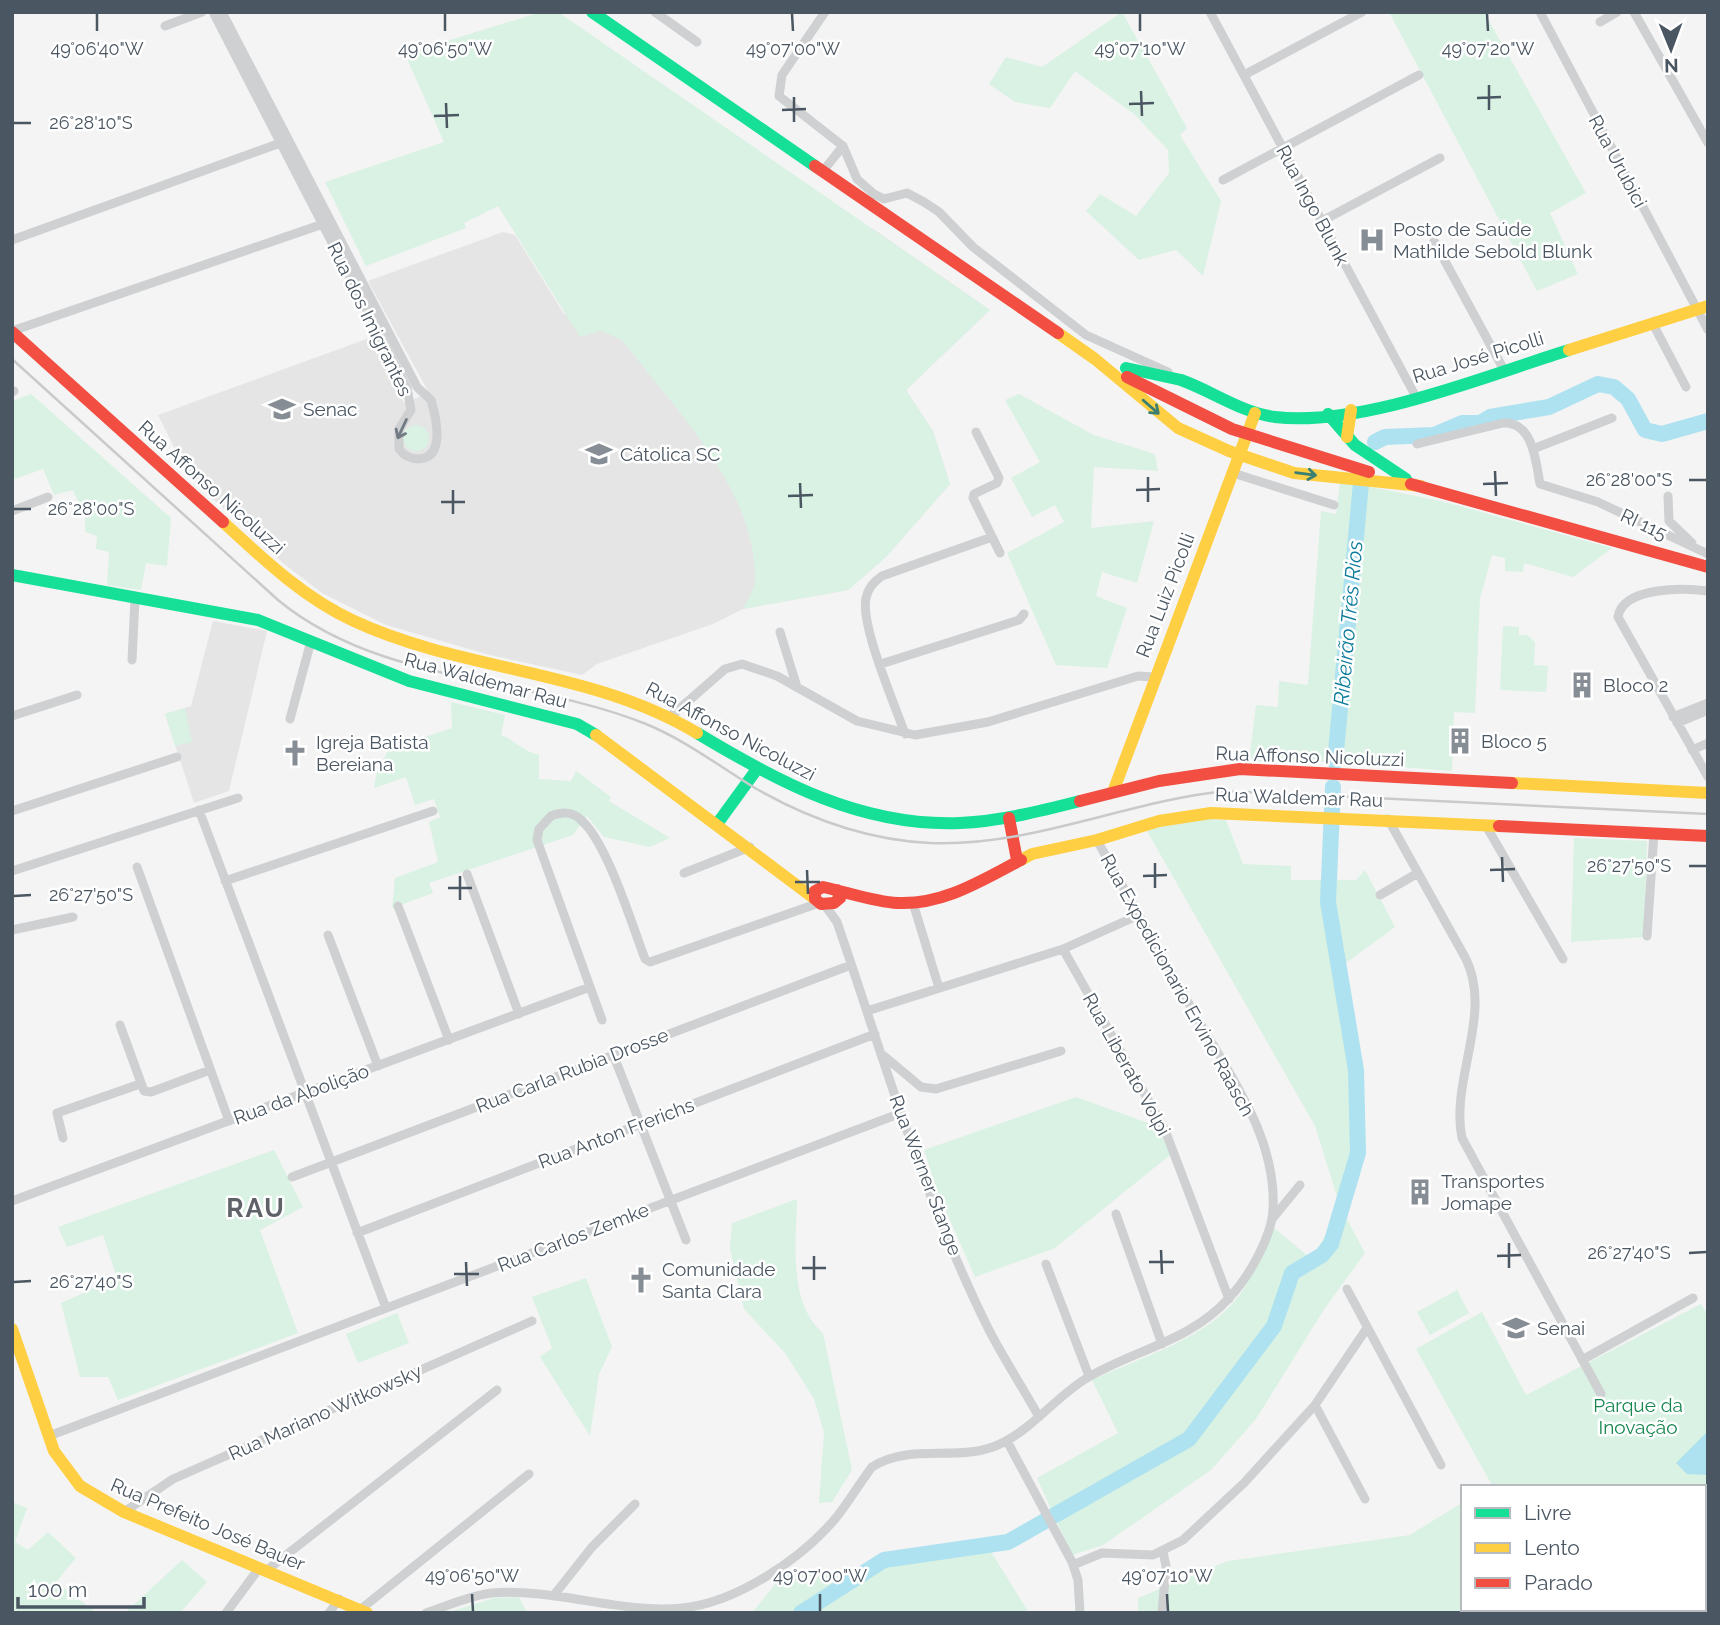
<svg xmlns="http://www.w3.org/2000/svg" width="1720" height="1625" font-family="Raleway,sans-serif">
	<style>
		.education { fill: #e6e5e6 }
		.green { fill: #d9f2e3 }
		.water { fill: #aee2f0 }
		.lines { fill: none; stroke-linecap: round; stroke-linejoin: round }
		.river { stroke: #aee2f0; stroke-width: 16 }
		.street { stroke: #ced0d2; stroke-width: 9 }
		.fast { stroke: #16e098; stroke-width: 12 }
		.slow { stroke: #ffcf43; stroke-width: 12 }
		.jam { stroke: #f24e42; stroke-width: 12 }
		.rail { stroke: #c9cacc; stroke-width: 2.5 }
		.oneway { stroke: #3a7f72 }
		.oneway2 { stroke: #727b83 }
		.ticks { fill: none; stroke: #4a5661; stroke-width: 2.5 }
		.labels { text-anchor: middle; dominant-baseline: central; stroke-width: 5; stroke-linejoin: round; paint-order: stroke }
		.street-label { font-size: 19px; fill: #4a5661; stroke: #fff }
		.poi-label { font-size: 19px; fill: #4a5661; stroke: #fff; text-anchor: start }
		.park-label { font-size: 19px; fill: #17864f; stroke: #fff }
		.water-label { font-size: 21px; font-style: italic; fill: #0c7c9b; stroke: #fff }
		.district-label { font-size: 26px; font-weight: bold; letter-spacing: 2px; fill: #5f6368; stroke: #fff }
		.ticks-label { font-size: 18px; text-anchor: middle; fill: #4a5661; stroke: #fff; stroke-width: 5; stroke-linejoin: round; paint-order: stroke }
	</style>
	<rect width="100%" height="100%" fill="#f4f4f4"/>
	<path class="education" d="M872,228l118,82 -84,80 27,41 17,53 -64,73 -38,33 -105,19 -30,15 -116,40 -15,11 -92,-20 -104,-30 -64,-32 -39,-30 -94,-86 -31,-62 214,-78 32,66 25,-10 -61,-112 135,-49 12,3 49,79z
		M213,621l54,10 -38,160 -35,12 -29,-89 26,-8z"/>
	<path class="green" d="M541,12h17l432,298 -84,80 27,41 17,53 -64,73 -38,33 -105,19c4,-8 12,-20 12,-29 2,-90 -82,-173 -133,-240l-21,-9 -21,6 -82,-131 -34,17 2,5 -100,38 -41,-84 119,-40 -39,-88z
		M1122,12l65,116 -7,7 41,66 -18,75 -27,-26 -37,10 -53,-49 14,-17 36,22 33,-43 -1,-23 -34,-36 -59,-43 -25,37 -35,-6 -26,-18 17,-27 36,10z
		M1389,12h95l102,181 -36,20 28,61 -41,17z
		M31,394l140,124 -4,48 -21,-3 -5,27 -34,-5 2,-33 -13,-3 1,-13 -12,-4v-15l-12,-27 -19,5 -11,-26 -31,11v-79z
		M1019,394l75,41 61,19 3,17 -64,-4 -3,61 63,-7 -17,62 -35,-11 -6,24 31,12 -20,60 -51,-3 -49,-112 57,-31 -9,-17 -23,12 -21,-39 29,-16 -35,-62z
		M403 438a13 13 0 1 1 26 0a13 13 0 1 1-26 0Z
		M1340,481l101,20 171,47 -39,29 -49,-14 -1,9 -18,-1v-13l-13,-3 -12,44 -5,114 -21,-1 -2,59 -117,-9 -86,-1 7,-56 22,2 1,-26 29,4 13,-174 15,3z
		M1503,626l16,1v8h8l8,7 -1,23 14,1 -2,26 -46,-2z
		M451,702l54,13 -4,20c14,5 23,17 38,20v24l32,2 5,-10 35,26 -2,4 61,37 -20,9 -46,-10 -17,-21 -14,19 -144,48 4,10 -41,15 3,-30 43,-16 -9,-40 11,-5 -6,-18 -19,6 -9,-28 -32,11 3,-17 12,-22 63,-21z
		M185,708l7,34 -17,4 -10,-32z
		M1208,819l18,1 17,44 48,2v14h65l9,-10 30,57 -56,41 17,102 2,83 -18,53 25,47 -40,55 -69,111 -45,51 -108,75 -31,10 -35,-77 81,-45 -26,-53c43,-20 109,-40 141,-77 19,-21 28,-50 40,-76l36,30 10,-10 21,-41 -25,-80 -168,-295 30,-10z
		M1574,838l73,3 -3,96 -73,5z
		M1076,1097l86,31 8,27 -115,93 -80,29 -37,-84 -14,-43z
		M274,1150l29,57 -43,23 38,103 -180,67 -10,-23h-28l-19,-74 56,-25 -14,-43 -36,12 -9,-20z
		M797,1199c-1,44 -9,104 26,134l29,137 -20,32 -13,1 5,-71 -10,-33 -29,-46 -41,-44 -14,-61 2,-25z
		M586,1278l26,69 -13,27 -9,62 -50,-79 12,-9 -20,-51z
		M1457,1290l12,23 -39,22 -13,-23z
		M1701,1304l7,11v298h-570v-15l90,-37 182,-26 53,-33v107h241v-122h-211l-77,-138 66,-37 44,83z
		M397,1313l12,30 -51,20 -12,-29z
		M12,1502l15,6 -12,34 13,8 20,-18 28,26 -20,24 41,31h-83z
		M987,1545l42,68h-277l33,-41h45l18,10 36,-22z
		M182,1560l25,22 -27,31h-55z
		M519,1597l8,16h-81l48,-15z"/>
	<path class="water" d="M1708,1431v44l-21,-1 -11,-11z"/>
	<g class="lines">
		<path class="river" d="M1375,442l10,-5 49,-2 28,-12h18l10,-6 59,-10 49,-23 16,3 14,12 17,31 17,4 46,-13
			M1335,762l26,-279
			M1055,1515l134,-76 85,-113 18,-53 30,-18 9,-11 27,-91 -2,-83 -28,-168 5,-115
			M801,1613l83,-53 124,-18 37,-21"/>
		<path class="street" d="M213,12l194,376 4,22 -12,19v20c5,7 12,10 20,10 27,-2 17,-42 12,-59l-14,-13 -195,-375
			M655,12l42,30
			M825,12l-43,63 -3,21 64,50 14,33 17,15 10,5 23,-6 17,9 15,10 34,35 113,88 82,37
			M1210,12l206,385
			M1540,12l168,318
			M1634,12l74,131
			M1600,22l17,-10
			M165,26l37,-14
			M1244,75l118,-63
			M823,171l20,-25
			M1223,180l196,-105
			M1322,221l118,-63
			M12,240l271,-98
			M1434,241l70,129
			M1653,324l33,63
			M12,331l311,-107
			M12,392l2,-1
			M976,432l23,46 -2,5 -23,11 -1,4 27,55
			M1417,444l86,-21c30,-2 33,39 37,61l58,18 110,52
			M1533,449l79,-31
			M1233,473l101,32
			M1668,496l1,25 23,22
			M12,511l36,-14
			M1708,591c-23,-3 -85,-5 -90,26l90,160
			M780,632l17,55
			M132,660l3,-61
			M881,664l138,-44 5,-6
			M12,716l65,-21
			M670,717l55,-48 17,-5 35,12 80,45 58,14 73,-13 150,-46 16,1
			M1673,717l35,-14
			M290,719l21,-78
			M1677,723l31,-13
			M905,734c-10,-29 -45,-109 -39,-136 2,-10 7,-16 16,-22l110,-39
			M1692,750l16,-7
			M199,810l187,498
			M12,811l165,-54
			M1388,819l78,140c27,56 -16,121 -4,179l139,256
			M1485,824l78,135
			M137,867l92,254
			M12,871l226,-73
			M684,873l66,-26
			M467,874l52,140
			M225,881l208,-70
			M1380,895l38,-22
			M913,903l26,85
			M824,904l13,18c47,137 87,278 152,408 15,29 34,58 50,87
			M398,906l51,134
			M12,930l61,-13
			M328,935l50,131
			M1647,936l7,-103
			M1063,949l102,181 64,169
			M867,1011l196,-62 76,-34
			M602,1020l-65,-180 2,-11 12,-13c11,-4 21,-5 30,4 26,22 51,105 64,139l5,3 169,-59
			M120,1025l24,66 7,1 59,-22
			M613,1054l73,186
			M884,1056l37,31 15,2 125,-38
			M63,1138l-6,-25 83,-29
			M292,1177l559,-212
			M12,1201l578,-214
			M1116,1214l46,130
			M1273,1218l27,-33
			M357,1233l518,-199
			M1046,1264l43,112
			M1347,1289l94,176
			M1582,1360l111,-62
			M1315,1405l50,94
			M49,1436l852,-323
			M1007,1441l65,121 6,18 2,33
			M124,1512l49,-33 359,-158
			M1073,1565l29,-12 51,2 30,-15 61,-57 71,-78 52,-77
			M267,1570l230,-180
			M554,1595l38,-48 43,-43
			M361,1609l168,-135
			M226,1613l34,-46
			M329,1613l10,-14
			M426,1613c21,-7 45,-18 66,-20 64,-5 127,21 190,15 54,-5 119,-49 153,-89 13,-16 24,-35 37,-52 40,-26 90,-2 132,-25 31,-16 53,-46 83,-64 47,-28 104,-37 142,-80 19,-20 43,-61 44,-89 4,-73 -46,-138 -80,-198 -32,-57 -65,-114 -96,-171
			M1162,1613l4,-47 -3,-14"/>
		<path class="fast" d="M592,12l223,154
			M1126,368l55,12
			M1181,380c31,11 61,33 94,37 87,10 210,-41 294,-67
			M1328,414l27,31 51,34
			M12,575l246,45 151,61 168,43 19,11
			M697,733c81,49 165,94 263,90 41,-2 81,-12 120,-22
			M717,824l40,-55"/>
		<path class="slow" d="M1058,333l37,26 83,69 51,23 65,22 127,13
			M1569,350l139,-44
			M1347,437l4,-27
			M223,522c40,37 81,76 131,99 110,51 237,48 343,112
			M596,735l219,164
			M1512,783l196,10
			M1113,792l142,-379
			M1021,860l11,-6 65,-14 62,-19 52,-8 288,13
			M12,1329l42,122 26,35 44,26 243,101"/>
		<path class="jam" d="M815,166l243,167
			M12,332l211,190
			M1127,377l105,52 137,43
			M1411,484l297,83
			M1080,801l79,-20 81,-12 272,14
			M1009,818l8,42
			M1499,826l209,10
			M837,890l3,8 -6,5 -13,1 -6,-5v-8l8,-4c24,5 51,15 75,16 46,2 84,-23 123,-43"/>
		<path class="rail" d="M12,359l266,241c103,85 249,76 368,124 39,16 73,42 109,64 54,31 113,52 175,55 102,4 196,-42 296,-52l482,23"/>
	</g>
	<defs><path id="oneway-shaft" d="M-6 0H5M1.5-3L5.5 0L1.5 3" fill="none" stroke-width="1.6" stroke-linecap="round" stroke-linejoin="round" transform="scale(1.75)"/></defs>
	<g class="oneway">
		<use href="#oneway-shaft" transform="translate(1151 407) rotate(41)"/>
		<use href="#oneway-shaft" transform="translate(1306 474) rotate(8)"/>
	</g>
	<use class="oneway2" href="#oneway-shaft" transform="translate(402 429) rotate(115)"/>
	<path class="ticks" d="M97,14v17M445,14v17M792,14l1,17M1140,14v17M1487,14l1,17M1489,85v25M1141,91l1,25M794,97v25M1477,98l24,-1M446,103l1,25M1129,104l25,-1M782,110l24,-1M434,116l25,-1M14,123h17M1495,471l1,25M1148,477v25M1689,480h17M800,483l1,25M1483,484l25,-1M453,490v24M1136,490l24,-1M788,496l25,-1M441,502h24M14,509h17M1502,857l1,25M1155,863v25M1689,866h17M807,870l1,24M1490,870l25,-1M460,876v24M1143,876l24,-1M795,882h25M448,888h24M14,896l17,-1M1509,1243v25M1161,1250l1,24M1689,1253l17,-1M814,1256v24M1497,1256l24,-1M466,1262l1,24M1149,1262h25M802,1268h24M454,1274h25M14,1282l17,-1M472,1594l1,17M820,1594v17M1167,1594l1,17"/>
	<defs>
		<g id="hospital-bare" transform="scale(2.1)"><path d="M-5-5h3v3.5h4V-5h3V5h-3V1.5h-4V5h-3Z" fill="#868d94" stroke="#fff" stroke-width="2.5" paint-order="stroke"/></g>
		<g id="university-bare" transform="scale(2.1)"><path d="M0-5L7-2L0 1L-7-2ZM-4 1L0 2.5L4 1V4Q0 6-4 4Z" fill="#868d94" stroke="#fff" stroke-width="2.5" paint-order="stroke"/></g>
		<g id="building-bare" transform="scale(2.1)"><path d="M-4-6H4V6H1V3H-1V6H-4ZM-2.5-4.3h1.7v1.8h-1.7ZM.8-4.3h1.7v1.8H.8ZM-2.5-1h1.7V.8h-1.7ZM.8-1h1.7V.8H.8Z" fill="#868d94" stroke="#fff" stroke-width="2.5" paint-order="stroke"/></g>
		<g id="church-bare" transform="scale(2.1)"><path d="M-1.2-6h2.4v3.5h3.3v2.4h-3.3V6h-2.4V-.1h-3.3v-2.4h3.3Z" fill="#868d94" stroke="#fff" stroke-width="2.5" paint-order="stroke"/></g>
		<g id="school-bare" transform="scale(2.1)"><path d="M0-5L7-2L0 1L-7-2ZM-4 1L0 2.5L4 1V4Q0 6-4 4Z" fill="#868d94" stroke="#fff" stroke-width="2.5" paint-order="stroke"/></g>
	</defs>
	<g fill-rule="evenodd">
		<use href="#hospital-bare" x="1372" y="240"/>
		<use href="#university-bare" x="282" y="409"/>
		<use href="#university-bare" x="599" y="454"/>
		<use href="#building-bare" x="1582" y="685"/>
		<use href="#building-bare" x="1460" y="741"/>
		<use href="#church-bare" x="295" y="753"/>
		<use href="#building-bare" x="1420" y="1192"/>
		<use href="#church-bare" x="641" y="1280"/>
		<use href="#school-bare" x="1516" y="1328"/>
	</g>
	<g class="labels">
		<g class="street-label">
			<text transform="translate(1618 161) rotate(62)">Rua Urubici</text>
			<text transform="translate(1313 205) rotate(62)">Rua Ingo Blunk</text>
			<text transform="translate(370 319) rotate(64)">Rua dos Imigrantes</text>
			<text transform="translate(1478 357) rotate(-17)">Rua José Picolli</text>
			<text transform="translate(212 487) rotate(42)">Rua Affonso Nicoluzzi</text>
			<text transform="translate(1644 524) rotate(25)">RI 115</text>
			<text transform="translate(1165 595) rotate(-69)">Rua Luiz Picolli</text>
			<text transform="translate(486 680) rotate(15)">Rua Waldemar Rau</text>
			<text transform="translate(731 731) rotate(28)">Rua Affonso Nicoluzzi</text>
			<text transform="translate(1310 756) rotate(2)">Rua Affonso Nicoluzzi</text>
			<text transform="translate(1299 797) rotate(2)">Rua Waldemar Rau</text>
			<text transform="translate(1178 985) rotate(61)">Rua Expedicionario Ervino Raasch</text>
			<text transform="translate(1127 1064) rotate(61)">Rua Liberato Volpi</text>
			<text transform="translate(572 1070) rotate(-21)">Rua Carla Rubia Drosse</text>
			<text transform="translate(301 1094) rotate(-20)">Rua da Abolição</text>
			<text transform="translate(616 1133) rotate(-21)">Rua Anton Frerichs</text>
			<text transform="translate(926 1175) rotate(69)">Rua Werner Stange</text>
			<text transform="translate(573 1237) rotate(-21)">Rua Carlos Zemke</text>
			<text transform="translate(325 1412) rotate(-24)">Rua Mariano Witkowsky</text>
			<text transform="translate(208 1524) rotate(23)">Rua Prefeito José Bauer</text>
		</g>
		<g class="poi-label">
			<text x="1393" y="229">Posto de Saúde<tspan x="1393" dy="22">Mathilde Sebold Blunk</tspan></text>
			<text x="303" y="409">Senac</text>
			<text x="620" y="454">Cátolica SC</text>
			<text x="1603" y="685">Bloco 2</text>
			<text x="1481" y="741">Bloco 5</text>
			<text x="316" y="742">Igreja Batista<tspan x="316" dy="22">Bereiana</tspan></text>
			<text x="1441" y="1181">Transportes<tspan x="1441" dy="22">Jomape</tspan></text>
			<text x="662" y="1269">Comunidade<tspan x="662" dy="22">Santa Clara</tspan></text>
			<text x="1537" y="1328">Senai</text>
		</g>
		<g class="park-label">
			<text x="1638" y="1405">Parque da<tspan x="1638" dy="22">Inovação</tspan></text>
		</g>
		<g class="water-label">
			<text transform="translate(1348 623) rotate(-85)">Ribeirão Três Rios</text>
		</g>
		<g class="district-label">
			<text x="256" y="1208">RAU</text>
		</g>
	</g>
	<g class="ticks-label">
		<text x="97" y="55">49°06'40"W</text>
		<text x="445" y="55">49°06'50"W</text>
		<text x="793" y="55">49°07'00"W</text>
		<text x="1140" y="55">49°07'10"W</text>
		<text x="1488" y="55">49°07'20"W</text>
		<text x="91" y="129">26°28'10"S</text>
		<text x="1629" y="486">26°28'00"S</text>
		<text x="91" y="515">26°28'00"S</text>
		<text x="1629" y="872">26°27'50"S</text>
		<text x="91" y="901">26°27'50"S</text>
		<text x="1629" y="1259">26°27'40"S</text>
		<text x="91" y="1288">26°27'40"S</text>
		<text x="472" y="1582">49°06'50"W</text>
		<text x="820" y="1582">49°07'00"W</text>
		<text x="1167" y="1582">49°07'10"W</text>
	</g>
	<rect width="1720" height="1625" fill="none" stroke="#4a5661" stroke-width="28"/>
	<rect x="1461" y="1485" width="245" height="126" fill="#ffffff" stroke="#b7bbc0" stroke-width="2"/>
	<rect x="1475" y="1508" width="35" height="10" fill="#16e098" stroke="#b7bbc0" stroke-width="2"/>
	<text x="1524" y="1520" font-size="21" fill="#4a5661">Livre</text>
	<rect x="1475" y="1543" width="35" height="10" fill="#ffcf43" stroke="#b7bbc0" stroke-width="2"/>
	<text x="1524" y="1555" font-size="21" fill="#4a5661">Lento</text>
	<rect x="1475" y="1578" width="35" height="10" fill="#f24e42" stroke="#b7bbc0" stroke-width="2"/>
	<text x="1524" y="1590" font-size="21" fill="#4a5661">Parado</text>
	<g transform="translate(1671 49) rotate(179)" stroke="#ffffff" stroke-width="5" paint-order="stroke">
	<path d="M0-5L12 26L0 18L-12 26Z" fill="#4a5661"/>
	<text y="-10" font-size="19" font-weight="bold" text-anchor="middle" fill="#4a5661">N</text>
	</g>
	<path d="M18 1597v10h126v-10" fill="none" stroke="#4a5661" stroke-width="3.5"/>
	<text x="28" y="1597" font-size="21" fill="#4a5661" stroke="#ffffff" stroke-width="5" paint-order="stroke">100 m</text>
</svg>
